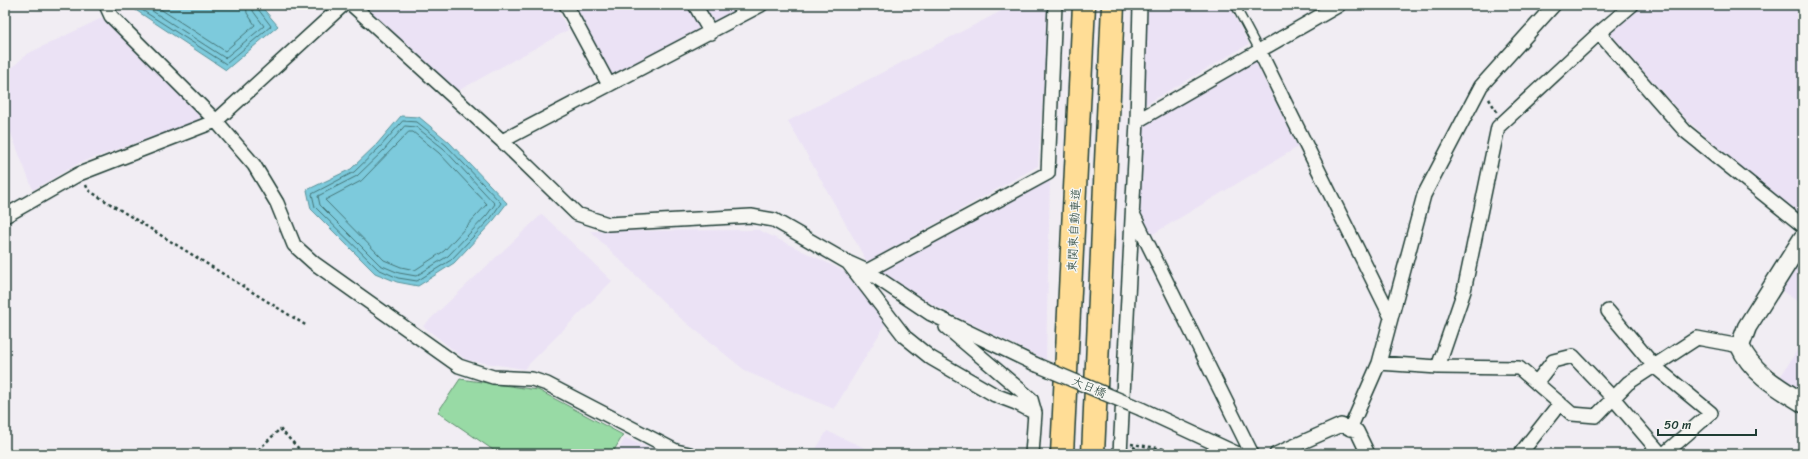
<svg xmlns="http://www.w3.org/2000/svg" width="1808" height="459" font-family="Sriracha,'Klee One',sans-serif">
	<style>
		.built { fill: #ebe2f5 }
		.green { fill: #98daa5; stroke: #5c8c6c }
		.water { fill: #7dcadc; stroke: #579299 }
		.lines { fill: none; stroke-linecap: round; stroke-linejoin: round }
		.shore { stroke: #457577; stroke-width: 1 }
		.lane-casing { stroke: #1f3d34; stroke-width: 10 }
		.street-casing { stroke: #1f3d34; stroke-width: 16 }
		.secondary-casing { stroke: #1f3d34; stroke-width: 21 }
		.highway-casing { stroke: #1f3d34; stroke-width: 25 }
		.path { stroke: #1f3d34; stroke-width: 2.5; stroke-dasharray: 3 3; stroke-linecap: butt }
		.lane { stroke: #f6f6f2; stroke-width: 7 }
		.street { stroke: #f6f6f2; stroke-width: 13 }
		.secondary { stroke: #f6f6f2; stroke-width: 18 }
		.highway { stroke: #ffdd96; stroke-width: 22 }
		.street-bridge-casing { stroke: #1f3d34; stroke-width: 16; stroke-linecap: butt }
		.street-bridge { stroke: #f6f6f2; stroke-width: 13 }
		.labels { text-anchor: middle; dominant-baseline: central; stroke-width: 3; stroke-linejoin: round; paint-order: stroke }
		.street-label { font-size: 12px; fill: #1f3d34; stroke: #f6f6f2 }
	</style>
	<rect width="100%" height="100%" fill="#f1edf3"/>
	<filter id="ink" filterUnits="userSpaceOnUse"><feTurbulence type="fractalNoise" baseFrequency=".025" numOctaves="2"/><feDisplacementMap in="SourceGraphic" scale="8" xChannelSelector="R" yChannelSelector="G"/><feConvolveMatrix kernelMatrix="1 2 1 2 8 2 1 2 1" color-interpolation-filters="sRGB"/></filter>
	<g filter="url(#ink)">
		<path class="built" d="M376,5h179l13,25 -112,62 -89,-83z
			M572,5h115l13,23 -89,47z
			M702,5h46l-35,20z
			M1013,5h36l-11,161 -171,96 -79,-141z
			M1145,5h84l20,39 -106,62z
			M1644,5h159v216l-116,-101 -79,-89z
			M102,18l101,101 -124,44 -46,27 -28,-72v-44l22,-20z
			M1254,59l44,88 -150,90 -11,-23 6,-93z
			M1050,179l-4,181 -113,-55 -54,-35z
			M542,214l70,67 -88,88 -58,-9 -43,-34z
			M759,230l85,41 42,52 -52,86 -87,-37 -69,-56 -88,-85z
			M1803,252v53l-24,-16z
			M1803,341v53l-24,-15z
			M827,431l51,23h-65z
			M625,438l37,16h-46z"/>
		<path class="green" d="M460,379l78,11 85,45 -11,19h-113l-61,-42z"/>
		<path class="water" d="M128,5h132l18,21 -52,44z
			M401,116l18,1 30,25 58,61 -13,17 -40,43 -36,23 -21,-4 -22,-9 -64,-64 -4,-19 44,-21 26,-25z"/>
		<g class="lines">
			<path class="shore" d="M134,5l92,59 45,-38 -13,-17 -1,-4
				M143,5l82,53 39,-32 -11,-15 -1,-6
				M154,5l71,46 30,-26 -8,-12 -1,-8
				M403,121l14,1 29,23 55,58 -10,15 -40,42 -34,21 -19,-3 -20,-9 -63,-62 -3,-13 42,-22 26,-25z
				M405,126l11,1 27,21 52,56 -8,11 -39,41 -32,20 -17,-3 -19,-8 -60,-60 -2,-9 39,-20 27,-26z
				M409,132h4l26,21 48,51 -43,47 -29,19 -14,-3 -17,-7 -59,-60 36,-19z"/>
			<g class="lane-casing">
				<path id="lane" d="M1235,5l24,45"/>
			</g>
			<g class="street-casing">
				<path id="street" d="M106,5l5,11 105,105 38,44 23,38 17,42 20,18 145,103 34,11 39,2 15,5 129,67 14,3
					M352,5l150,136 75,73 31,10 143,-8 23,4 73,42 20,9 64,43 106,51
					M566,5l43,80
					M695,5l16,28
					M1599,33l86,98 118,95
					M1259,50l132,267
					M1137,121l202,-116
					M502,141l259,-136
					M5,216l74,-42 137,-53 127,-116
					M1134,216l118,238
					M849,264l56,73 26,21 64,37 21,8 19,10
					M867,271l181,-98 7,-168
					M1608,311l46,55 57,47 -47,41
					M946,327l85,72 4,14 -3,41
					M1379,363l59,4 81,1 53,46 24,2 32,-33 69,-45 43,8
					M1438,367l26,-76 34,-164 101,-94 33,-28
					M1536,383l17,-22 20,-5 40,42 48,56
					M1141,409l97,45
					M1350,429l29,-66 45,-168 57,-109 73,-81
					M1120,454l17,-333 3,-116
					M1276,454l65,-29 16,6 11,23
					M1520,454l40,-51"/>
			</g>
			<g class="secondary-casing">
				<path id="secondary" d="M1803,238l-56,89 -7,19c12,27 39,42 63,57"/>
			</g>
			<g class="highway-casing">
				<path id="highway" d="M1062,454l22,-449
					M1093,454l20,-449"/>
			</g>
			<path class="path" d="M1489,99l8,13
				M86,185l2,5 219,136
				M1131,444l67,10
				M1133,447l16,7
				M254,454l26,-25 24,25
				M1314,454l8,-5"/>
			<use href="#lane" class="lane"/>
			<use href="#street" class="street"/>
			<use href="#secondary" class="secondary"/>
			<use href="#highway" class="highway"/>
			<g class="street-bridge-casing">
				<path id="street-bridge" d="M1037,365l104,44"/>
			</g>
			<use href="#street-bridge" class="street-bridge"/>
		</g>
	</g>
	<g class="labels">
		<g class="street-label">
			<text transform="translate(1074 230) rotate(-87)">東関東自動車道</text>
			<text transform="translate(1089 387) rotate(23)">大日橋</text>
		</g>
	</g>
	<rect width="1808" height="459" fill="none" stroke="#f6f6f2" stroke-width="20"/>
	<rect x="10" y="10" width="1788" height="439" fill="none" stroke="#1f3d34" stroke-width="1.5" filter="url(#ink)"/>
	<path d="M1658 429v6h98v-6" fill="none" stroke="#1f3d34" stroke-width="2"/>
	<text x="1664" y="429" font-size="12" fill="#1f3d34" stroke="#f6f6f2" stroke-width="3" paint-order="stroke">50 m</text>
</svg>
